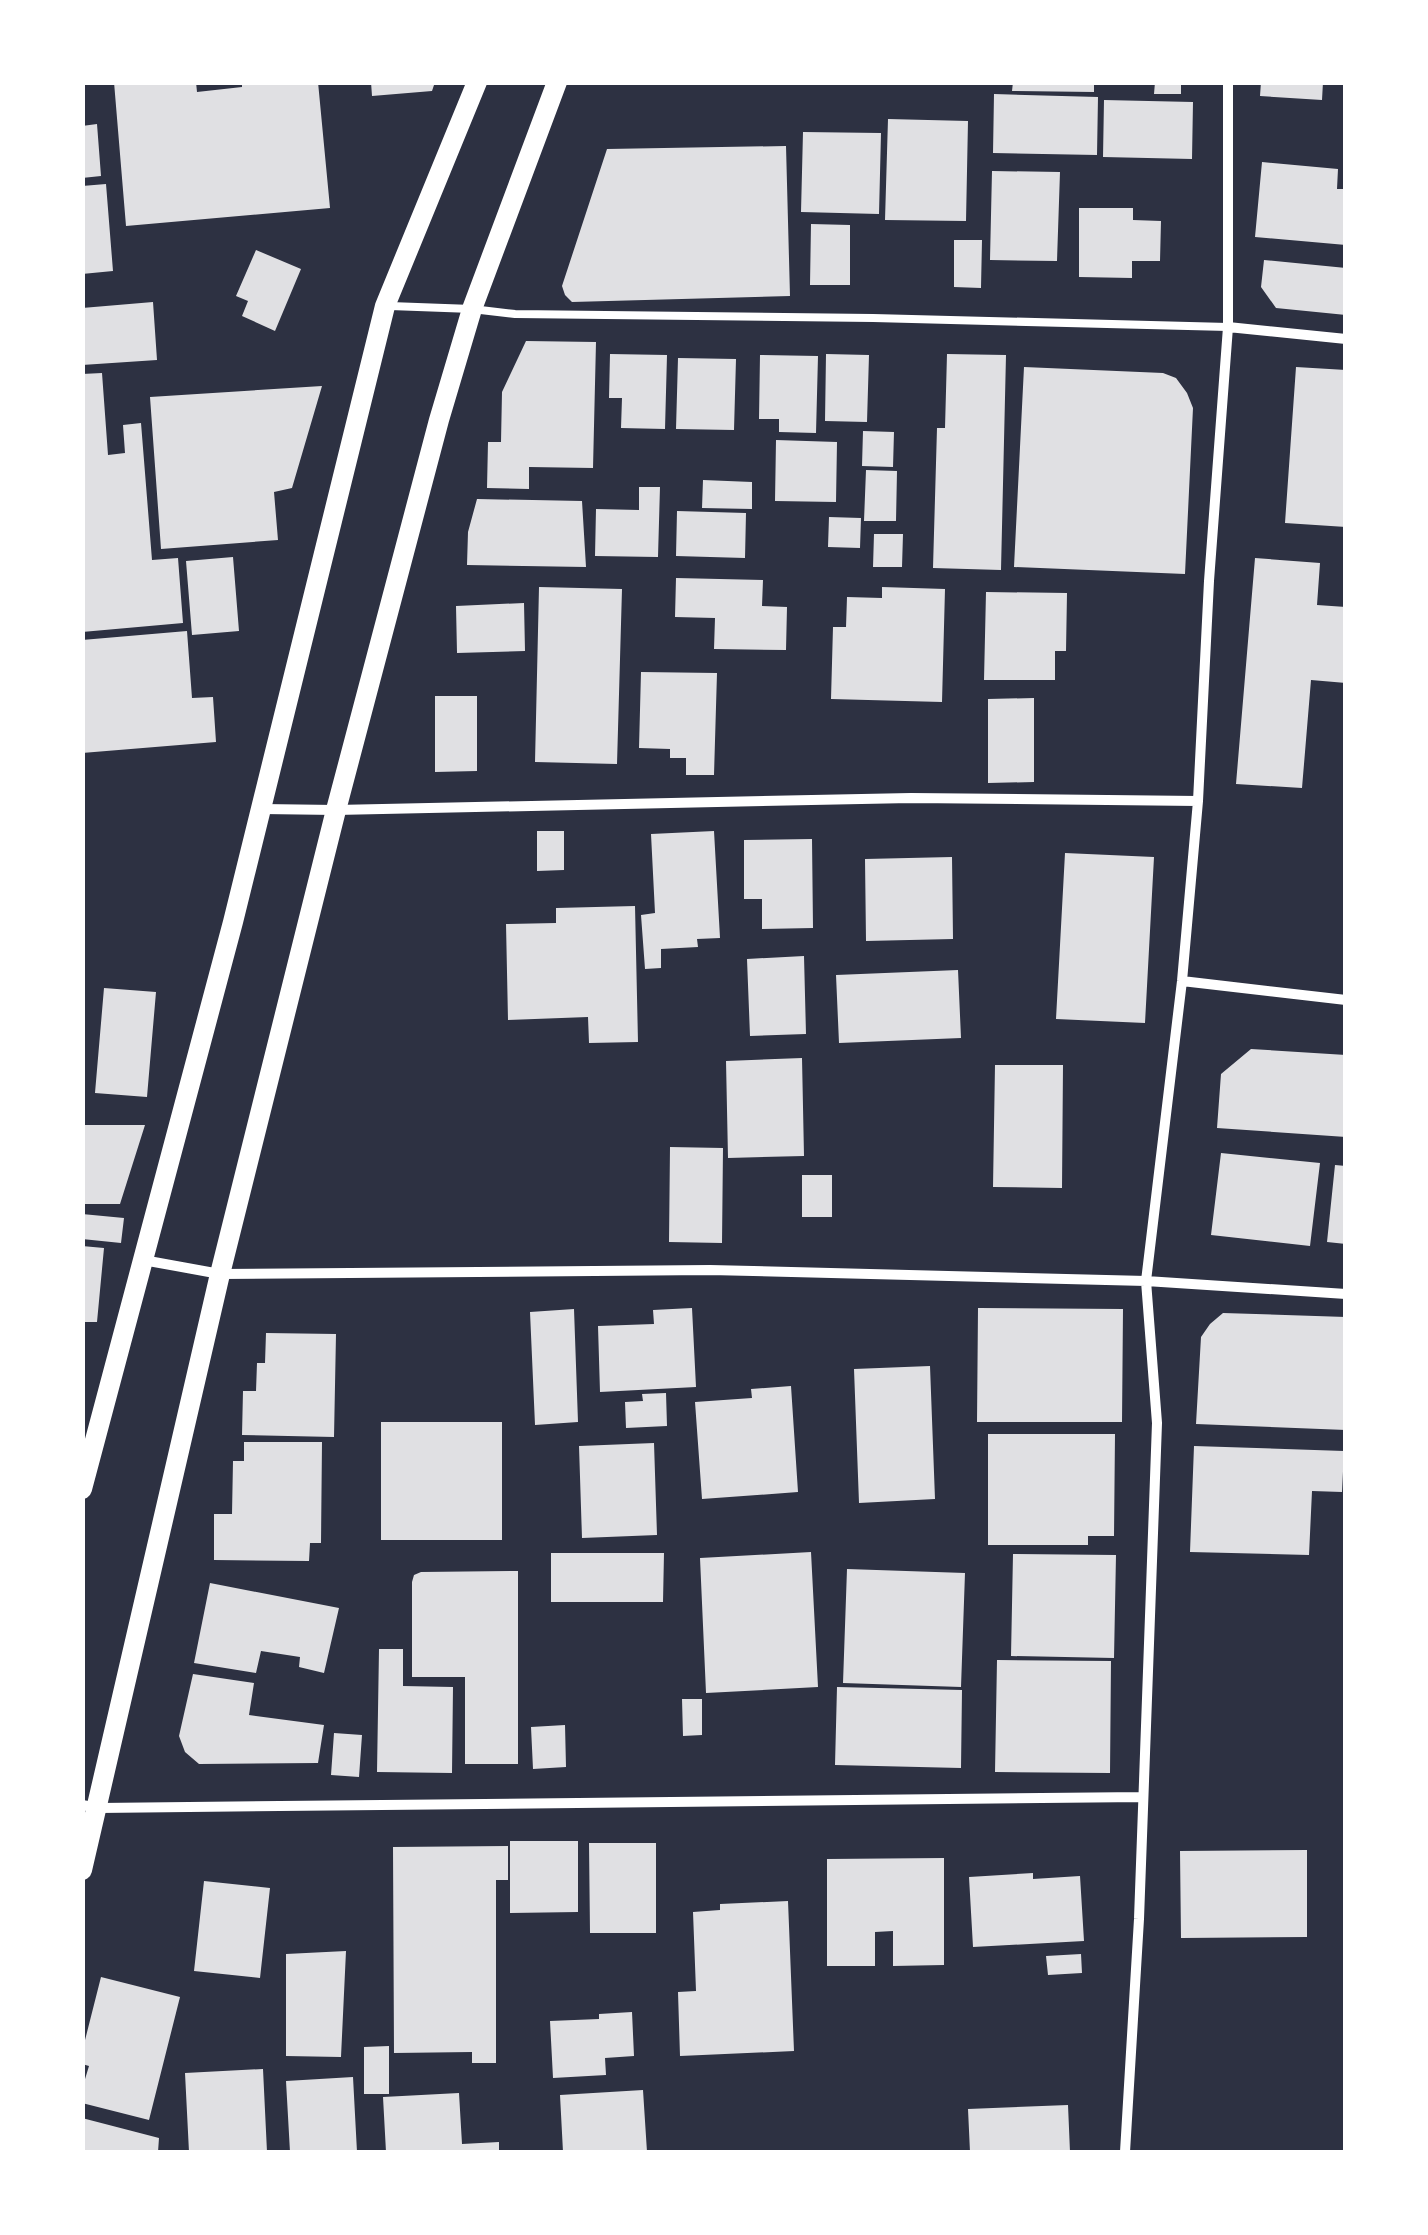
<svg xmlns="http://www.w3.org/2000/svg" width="1428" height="2235" font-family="'DejaVu Sans',sans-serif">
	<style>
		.building { fill: #e0e0e3 }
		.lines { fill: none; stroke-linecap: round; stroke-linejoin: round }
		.service { stroke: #fff; stroke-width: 8 }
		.minor { stroke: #fff; stroke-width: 10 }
		.secondary { stroke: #fff; stroke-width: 20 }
	</style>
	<rect width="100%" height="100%" fill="#2d3142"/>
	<path class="building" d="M114,82h82l1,10 45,-5v-5h76l12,126 -204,18z
		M371,82h64l-3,9 -60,5z
		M1013,82h81v10l-82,-1z
		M1155,82h26v12h-27z
		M1261,82h62l-1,18 -62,-4z
		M994,94l104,3 -1,58 -104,-2z
		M1104,100l89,2 -1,57 -89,-2z
		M888,119l80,2 -2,100 -81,-1z
		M97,124l4,52 -19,2v-52z
		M803,132l78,1 -2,81 -78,-2z
		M786,146l4,150 -218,6 -7,-7 -3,-9 45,-137z
		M1262,162l76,7 -1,20h9v56l-91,-8z
		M992,171l68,1 -3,89 -67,-1z
		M106,184l7,87 -31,3v-88z
		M1079,208h54v12l28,1 -1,40h-28v17l-53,-1z
		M811,224l39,1v60h-40z
		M954,240h28l-1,48 -27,-1z
		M256,250l45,19 -26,62 -33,-15 6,-15 -12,-5z
		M1264,260l82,8v47l-70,-7 -15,-21z
		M153,302l4,58 -75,5v-57z
		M526,341l70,1 -3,126 -64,-1v22l-42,-1 1,-46h13l1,-50z
		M610,354l57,1 -2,74 -44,-1 1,-30h-13z
		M826,354l43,1 -2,67 -42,-1z
		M947,354l59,1 -5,215 -68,-2 4,-140h8z
		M760,355l58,1 -2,77 -37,-1v-13h-20z
		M678,358l58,1 -2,71 -58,-1z
		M1024,367l139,6 13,5 11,15 6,15 -8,166 -171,-7z
		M1296,367l50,3v157l-61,-4z
		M102,373l6,82 17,-2 -2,-28 18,-2 11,137 26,-2 5,65 -101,9v-258z
		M322,386l-30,102 -18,4 4,48 -117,9 -11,-152z
		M863,431l31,1 -1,35 -31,-1z
		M776,440l61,2 -1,60 -61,-1z
		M866,470l31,1 -1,50h-32z
		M703,480l49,2v27l-50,-1z
		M639,487h21l-2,70 -63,-1 1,-47 43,1z
		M477,499l105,2 4,66 -119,-2 1,-33z
		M677,511l69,2 -1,45 -69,-2z
		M829,517l32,1 -1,30 -32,-1z
		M874,534h29l-1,33h-29z
		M233,557l6,74 -47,4 -6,-74z
		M1255,558l65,5 -3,42 29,2v76l-35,-3 -9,108 -66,-4z
		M676,578l87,2 -1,26 25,1 -1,43 -72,-1 1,-31 -40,-1z
		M539,587l83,2 -5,175 -82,-2z
		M882,587l63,2 -3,113 -111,-3 2,-72h13l1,-30 35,1z
		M986,592l81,1 -1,58h-11v29h-71z
		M524,603l1,48 -68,2 -1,-47z
		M187,631l5,67 21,-1 3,45 -134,11v-113z
		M641,672l76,1 -3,102h-28v-17h-16v-9l-31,-1z
		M435,696h42v75l-42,1z
		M1034,698v84l-46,1v-84z
		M537,831h27v39l-27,1z
		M714,831l6,107 -23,1 1,8 -37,2v19l-16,1 -4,-54 14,-2 -4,-79z
		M812,839l1,89 -51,1v-30h-18v-59z
		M1065,853l89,4 -9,166 -89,-4z
		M952,857l1,82 -87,2 -1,-82z
		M635,906l3,136 -49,1 -1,-26 -80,3 -2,-96 50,-1v-15z
		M804,956l2,78 -56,2 -3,-77z
		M958,970l3,68 -122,5 -3,-68z
		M104,988l52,4 -9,105 -52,-4z
		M1251,1049l95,6v82l-129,-9 4,-54z
		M802,1058l2,98 -76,2 -2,-97z
		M995,1065h68l-1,123 -69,-1z
		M82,1125h63l-25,79h-38z
		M670,1147l53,1 -1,95 -53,-1z
		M1221,1153l99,10 -10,83 -99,-11z
		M1335,1165l11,1v78l-19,-2z
		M802,1175h30v42h-30z
		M82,1214l42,4 -3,25 -39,-4z
		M82,1246l22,2 -7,74h-15z
		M692,1308l4,79 -96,5 -2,-66 56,-2 -1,-14z
		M978,1308l145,1 -1,113h-145z
		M574,1309l4,113 -43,3 -5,-113z
		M1223,1313l123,4v113l-150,-6 5,-87 9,-13z
		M266,1333l70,1 -2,103 -92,-2 1,-44h13l1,-28h8z
		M930,1366l5,133 -76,4 -5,-134z
		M791,1386l7,106 -96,7 -7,-97 57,-4 -1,-9z
		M666,1393l1,33 -41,2 -1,-26 18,-1 -1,-7z
		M381,1422h121v118h-121z
		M988,1434h127l-1,102h-26v9h-100z
		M244,1442h78l-1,101h-11l-1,18 -95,-1v-46h18l1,-53h11z
		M654,1443l3,92 -75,3 -3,-92z
		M1194,1446l150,5 -2,41 -30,-1 -3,64 -119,-3z
		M811,1552l7,135 -112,6 -6,-135z
		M551,1553h113l-1,49h-112z
		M1013,1554l103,1 -2,103 -103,-2z
		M847,1569l118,4 -4,114 -118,-4z
		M518,1571v193h-53v-87h-53v-95l2,-7 7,-3z
		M210,1583l129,25 -15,65 -25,-6 1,-10 -39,-6 -5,22 -62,-10z
		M379,1649h24v37l50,1 -1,86 -75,-1z
		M997,1660l114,1 -1,112 -115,-1z
		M193,1674l61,9 -5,32 75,10 -6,38 -119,1 -14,-12 -6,-16z
		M837,1687l125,3 -1,78 -126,-3z
		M682,1699h20v36l-19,1z
		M565,1725l1,42 -33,2 -2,-42z
		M334,1733l28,2 -3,42 -28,-2z
		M510,1841h68v71l-68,1z
		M589,1843h67v90h-66z
		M508,1846v34h-12v183h-24v-11l-78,1 -1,-206z
		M1307,1850v87l-126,1 -1,-87z
		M944,1858v107l-51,1v-35l-18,1v34h-48v-107z
		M1033,1873v6l47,-3 4,65 -111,6 -4,-70z
		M204,1881l66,7 -10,90 -66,-7z
		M788,1901l6,150 -114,5 -2,-64 18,-1 -3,-79 27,-2v-6z
		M346,1951l-5,106 -55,-1v-102z
		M1081,1954l1,19 -34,2 -2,-19z
		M101,1977l79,20 -31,123 -67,-17v-14l7,-23 -7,-2v-12z
		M632,2012l2,44 -29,2 1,17 -53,3 -3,-57 49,-2v-5z
		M389,2046v48h-25v-47z
		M263,2069l4,83h-78l-4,-79z
		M353,2077l4,75h-67l-4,-71z
		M643,2090l4,62h-84l-3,-57z
		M459,2093l3,51 37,-2v10h-113l-3,-55z
		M1068,2105l2,47h-100l-2,-43z
		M82,2118l77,20 -1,14h-76z"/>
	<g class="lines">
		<path class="service" d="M390,306l82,3 43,5 358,4 355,9"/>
		<path class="minor" d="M1228,327l118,12
			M262,809l74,1 575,-12 287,3
			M1182,981l164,19
			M143,1260l77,14 490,-4 436,11 200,13
			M82,1805l17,3 1044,-11
			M1125,2152l14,-233 18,-496 -11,-142 36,-300 16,-180 11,-220 19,-254v-245"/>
		<path class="secondary" d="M82,1489l151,-567 152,-616 92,-224
			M82,1870l138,-596 116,-464 103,-390 33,-111 85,-227"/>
	</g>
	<rect width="1428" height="2235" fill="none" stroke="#ffffff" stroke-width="170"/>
</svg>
